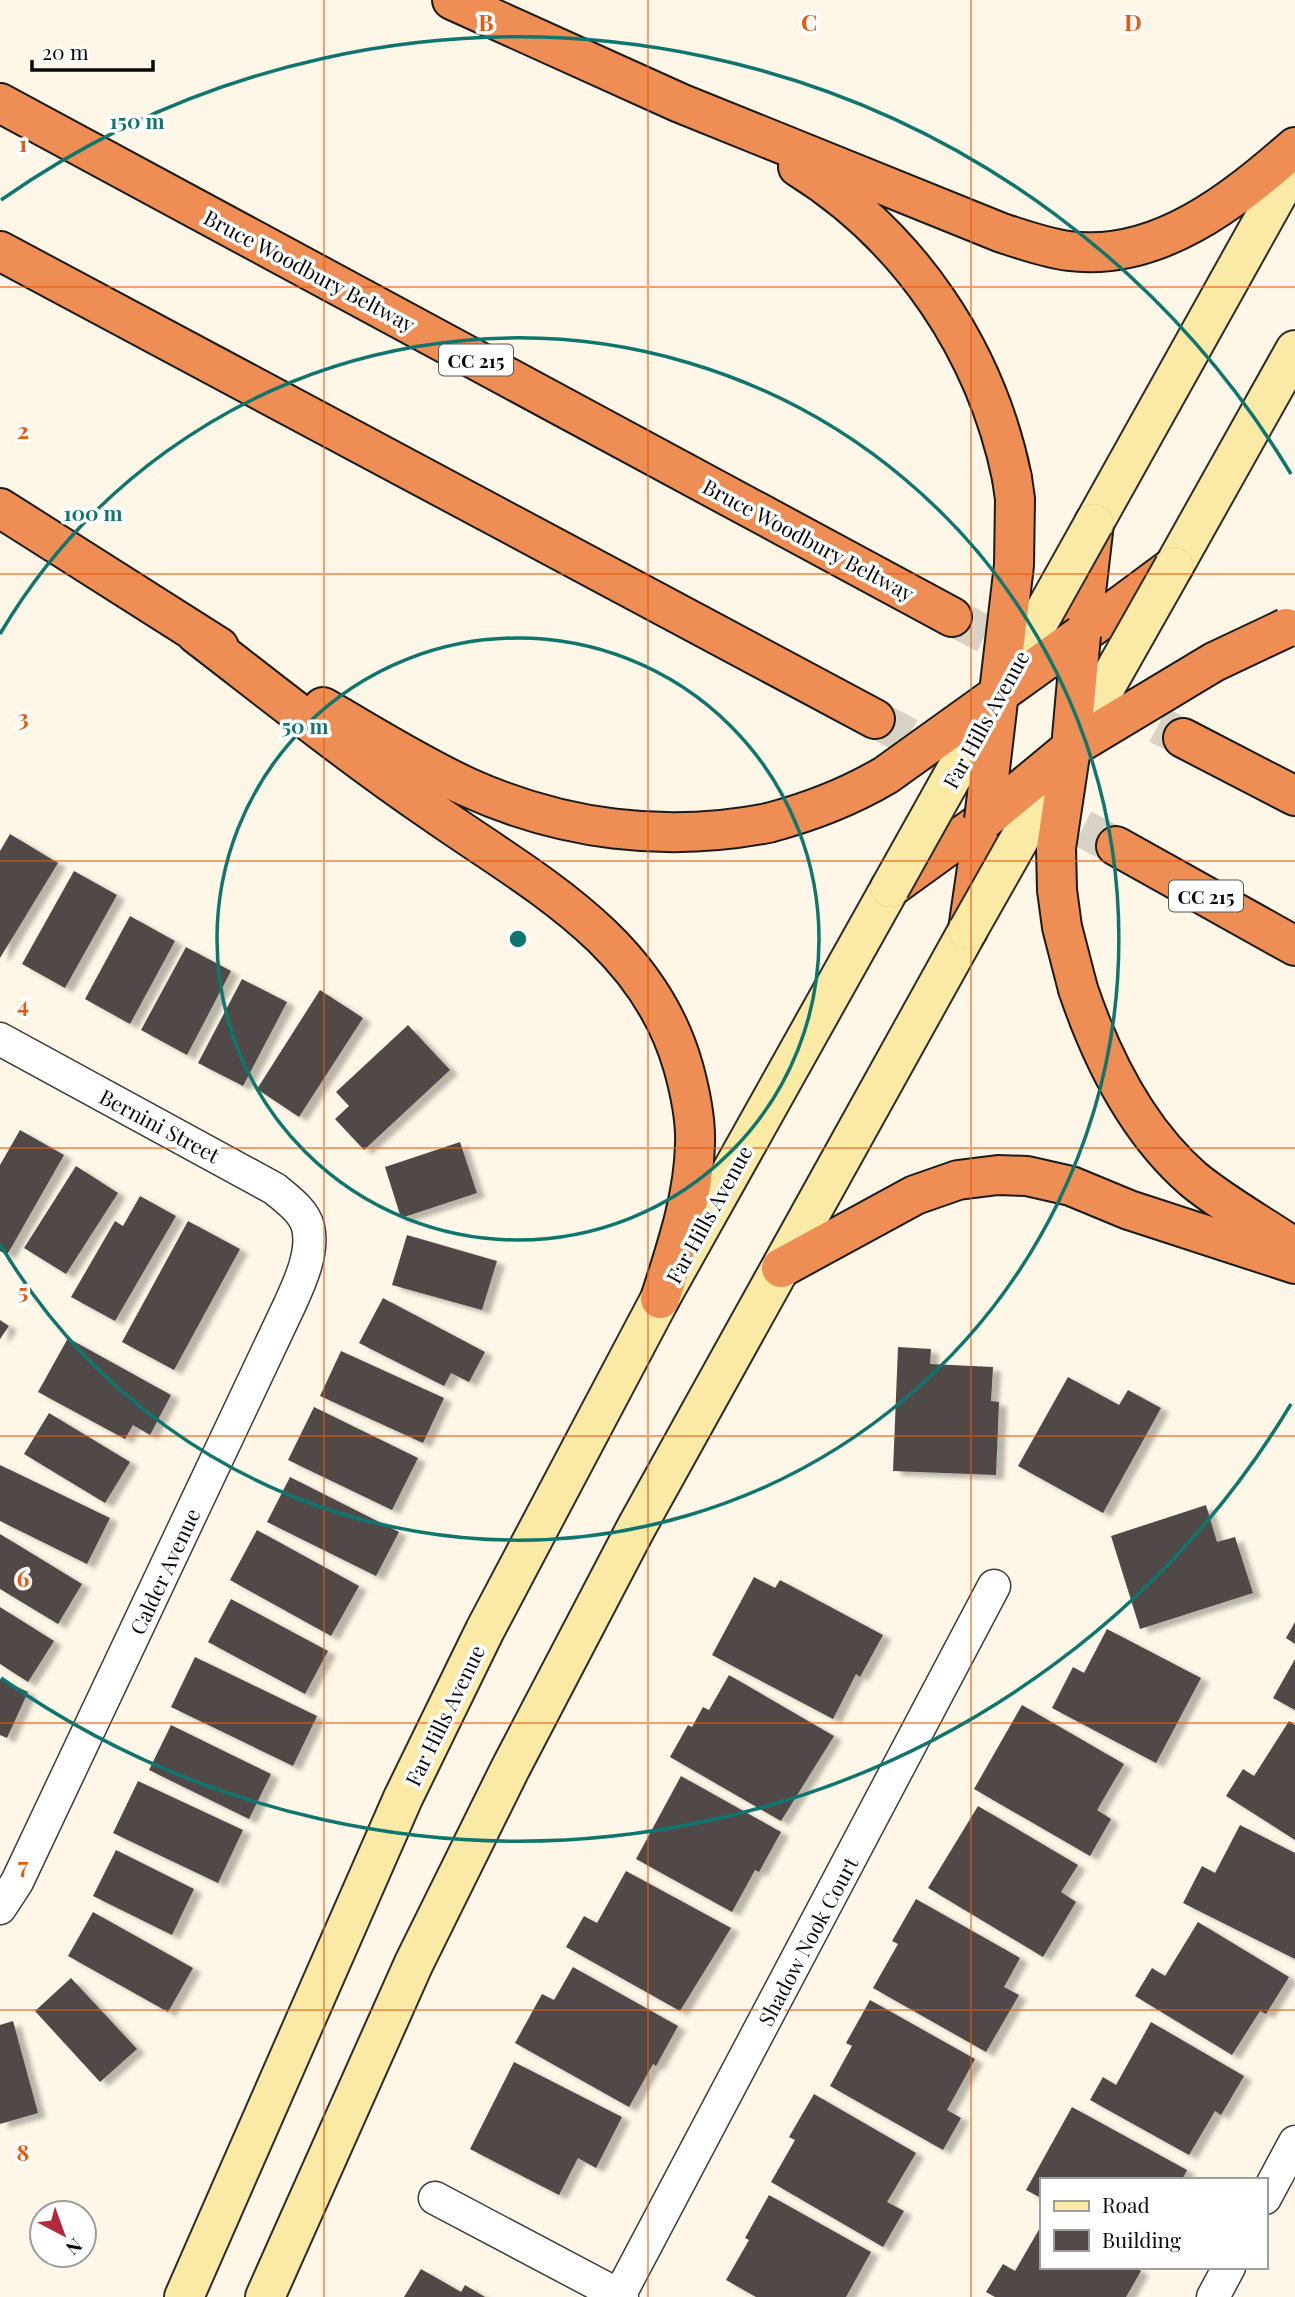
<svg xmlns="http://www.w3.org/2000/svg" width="1295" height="2297" font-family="'Playfair Display',serif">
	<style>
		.building { fill: #514a47; filter: url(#shadow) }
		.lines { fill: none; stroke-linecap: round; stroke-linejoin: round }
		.motorway-tunnel { stroke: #d9d3c6; stroke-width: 38; stroke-dasharray: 38 19; stroke-linecap: butt }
		.minor-casing { stroke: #3d3d3d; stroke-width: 35 }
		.secondary-casing { stroke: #2c2c2c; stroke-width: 42 }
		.motorway-casing { stroke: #1b1b1b; stroke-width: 42 }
		.minor { stroke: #fff; stroke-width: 32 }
		.secondary { stroke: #fbeaa5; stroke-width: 38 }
		.motorway { stroke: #ee8e55; stroke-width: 38 }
		.secondary-bridge-casing { stroke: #2c2c2c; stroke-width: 42; stroke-linecap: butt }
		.motorway-bridge-casing { stroke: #1b1b1b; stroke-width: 42; stroke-linecap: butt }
		.secondary-bridge { stroke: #fbeaa5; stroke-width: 38 }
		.motorway-bridge { stroke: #ee8e55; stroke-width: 38 }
		.grid { fill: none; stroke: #e8590c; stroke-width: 2; stroke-opacity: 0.55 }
		.ring { fill: none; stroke: #0f766e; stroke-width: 3.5 }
		.labels { text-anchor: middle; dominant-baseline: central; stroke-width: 7; stroke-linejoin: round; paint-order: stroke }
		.shield { fill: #fff; stroke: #545454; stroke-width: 2 }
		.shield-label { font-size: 19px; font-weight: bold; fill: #0a0a0a }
		.street-label { font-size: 21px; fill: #0a0a0a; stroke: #fff }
		.grid-label { font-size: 23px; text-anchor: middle; font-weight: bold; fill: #e8590c; stroke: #fff; stroke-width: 7; stroke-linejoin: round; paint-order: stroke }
		.centre { fill: #0f766e; stroke: #fff; stroke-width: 3.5 }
		.ring-label { font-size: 21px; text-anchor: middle; font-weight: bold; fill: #0f766e; stroke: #fff; stroke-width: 7; stroke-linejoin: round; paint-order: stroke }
	</style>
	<defs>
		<filter id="shadow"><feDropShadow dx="8" dy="4.5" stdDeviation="2" flood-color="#0004"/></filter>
	</defs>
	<rect width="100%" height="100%" fill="#fef7e7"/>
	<path class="building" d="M10,834l48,29 -58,95v-107z
		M74,871l43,24 -52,93 -43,-24z
		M130,916l45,25 -45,83 -45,-25z
		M186,947l45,24 -44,84 -46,-25z
		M242,979l45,23 -44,84 -45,-23z
		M320,990l43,28 -64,99 -42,-28z
		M408,1025l42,45 -86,80 -29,-31 14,-13 -13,-14z
		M20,1130l44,25 -57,100 -7,-4v-86z
		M460,1142l17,51 -76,25 -16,-51z
		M76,1166l42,27 -52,81 -42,-26z
		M140,1196l36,20 -61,105 -44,-24 44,-76 8,5z
		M188,1221l52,28 -66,121 -52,-28z
		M407,1235l90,26 -15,49 -90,-25z
		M383,1298l102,54 -16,30 -18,-9 -7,13 -85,-43z
		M0,1320l9,6 -9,13z
		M68,1338l103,57 -21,40 -17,-10 -8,14 -87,-47z
		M898,1347l33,2 -1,15 63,3 -2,34 8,1 -3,73 -103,-4z
		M341,1351l103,47 -21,45 -103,-47z
		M1068,1377l51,28 9,-15 33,18 -58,105 -85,-47z
		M314,1407l104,51 -26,52 -104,-50z
		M49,1413l81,49 -25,41 -81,-49z
		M0,1465l110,53 -23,46 -87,-43z
		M290,1477l109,55 -23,44 -109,-54z
		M1206,1505l11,37 18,-5 18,56 -113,36 -29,-93z
		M257,1530l102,56 -28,50 -101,-56z
		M0,1534l82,50 -24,40 -58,-35z
		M754,1577l21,11 5,-8 103,55 -23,42 -4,-3 -23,45 -121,-64z
		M231,1599l97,52 -23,43 -97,-52z
		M0,1607l54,34 -26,41 -28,-18z
		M1295,1622v22l-9,-6z
		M1107,1629l94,49 -45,85 -104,-55 21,-41 11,6z
		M195,1657l122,59 -24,50 -122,-59z
		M1295,1659v51l-22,-12z
		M729,1675l105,61 -53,85 -111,-64 18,-32 4,2 11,-20 6,3z
		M0,1679l28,13 -21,46 -7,-3z
		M1022,1705l102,59 -27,46 14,9 -21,37 -116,-67z
		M1289,1721l6,4v115l-69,-44 17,-27 11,7z
		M171,1725l100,49 -22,45 -100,-49z
		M681,1776l100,56 -22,40 -4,-2 -23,42 -96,-53z
		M138,1781l105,49 -25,53 -105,-50z
		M978,1806l100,59 -17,27 15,10 -33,55 -115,-69z
		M1240,1825l55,28v106l-112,-56 19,-37 13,7z
		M116,1850l78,39 -22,46 -79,-39z
		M626,1871l105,57 -51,83 -114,-64 18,-31 13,7z
		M916,1899l104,59 -16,29 15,8 -33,57 -113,-64 25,-44 -6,-3z
		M93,1912l100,56 -25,44 -100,-56z
		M1198,1922l91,55 -23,37 -6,-3 -28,44 -97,-59 17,-28 13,8z
		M573,1967l105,59 -22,40 -3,-2 -24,43 -114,-64 27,-49 12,6z
		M71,1978l66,71 -37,33 -65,-71z
		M870,2000l105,59 -28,51 14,8 -18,32 -113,-64 22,-40 -6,-3z
		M13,2021l25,92 -38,11v-99z
		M1151,2022l93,54 -23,39 -6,-4 -26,44 -99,-55 13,-23 13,8z
		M514,2062l108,55 -26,51 -18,-10 -19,37 -89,-46z
		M814,2094l102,59 -29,49 17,9 -21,36 -112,-65 24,-42 -6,-3z
		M1072,2107l115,63 -5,10h-141v18l-15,-8z
		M769,2195l102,57 -25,45h-90l-30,-17 23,-40 -4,-2z
		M1041,2226v41h94l6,4 -15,26h-131l-9,-5 17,-28 12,7z
		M421,2269l40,23 4,-7 20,12h-81z"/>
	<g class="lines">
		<path class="motorway-tunnel" d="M952,617l81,42
			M1108,698l75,40
			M875,719l79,42
			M1032,802l84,44"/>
		<g class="minor-casing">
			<path id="minor" d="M0,1039l275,150c12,10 29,22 33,38 6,25 -8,55 -18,77l-273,578 -17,26
				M435,2198l187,99
				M1265,2198l30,-56
				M619,2296l375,-710
				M1213,2297l16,-30"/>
		</g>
		<g class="secondary-casing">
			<path id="secondary" d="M1094,523l201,-360
				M1174,566l121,-216
				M184,2297l219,-499 82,-168 175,-331 230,-411
				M265,2297l149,-334 96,-194 126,-241 332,-598"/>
		</g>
		<g class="motorway-casing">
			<path id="motorway" d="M452,0l228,103 322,130c22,7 44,15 67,18 89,11 164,-50 226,-104
				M0,103l952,514
				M798,167c112,70 188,184 214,311
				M0,251l875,468
				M0,508l219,139
				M196,634c78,60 155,122 237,178 100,70 214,128 250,254 7,25 13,51 12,78 -1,53 -19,105 -35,155
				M1081,635l93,-69
				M1081,635l13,-112
				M323,707c47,27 94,57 144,80 95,43 198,56 301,36
				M1183,738l112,58
				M1116,846l179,100
				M890,888l94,-68
				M968,930l16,-110
				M1078,989c23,68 59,141 115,190 30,25 70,47 102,69
				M781,1268l134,-73 43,-15 40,-5 29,1 44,10 58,24 166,54"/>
		</g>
		<use href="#minor" class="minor"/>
		<use href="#secondary" class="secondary"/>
		<use href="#motorway" class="motorway"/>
		<g class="secondary-bridge-casing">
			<path id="secondary-bridge" d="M890,888l204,-365
				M968,930l206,-364"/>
		</g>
		<g class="motorway-bridge-casing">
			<path id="motorway-bridge" d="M984,820l87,-72 143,-86 72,-34
				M984,820l30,-255 1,-66 -3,-21
				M768,823c42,-11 81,-26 118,-48l195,-140
				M1078,989l-16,-62 -5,-37 -1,-42 15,-100 10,-113"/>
		</g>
		<use href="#secondary-bridge" class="secondary-bridge"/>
		<use href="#motorway-bridge" class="motorway-bridge"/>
	</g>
	<path class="grid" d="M324,0v2297M648,0v2297M971,0v2297M0,287h1295M0,574h1295M0,861h1295M0,1148h1295M0,1436h1295M0,1723h1295M0,2010h1295"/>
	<g class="ring">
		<circle cx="518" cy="939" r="301"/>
		<path d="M0 634A601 601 0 1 1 0 1244"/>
		<path d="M1291 1404A902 902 0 0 1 1 1678M1 200A902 902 0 0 1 1291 474"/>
	</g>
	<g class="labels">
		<g class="shield">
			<rect x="439" y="344.5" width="74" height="31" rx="5"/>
			<rect x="1169" y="880.5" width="74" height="31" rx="5"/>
		</g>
		<g class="shield-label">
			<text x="476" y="360">CC 215</text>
			<text x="1206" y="896">CC 215</text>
		</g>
		<g class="street-label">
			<text transform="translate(310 270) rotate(28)">Bruce Woodbury Beltway</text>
			<text transform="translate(809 539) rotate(28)">Bruce Woodbury Beltway</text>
			<text transform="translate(985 719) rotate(-61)">Far Hills Avenue</text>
			<text transform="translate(160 1125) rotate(28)">Bernini Street</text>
			<text transform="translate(708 1214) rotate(-61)">Far Hills Avenue</text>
			<text transform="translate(164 1571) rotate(-65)">Calder Avenue</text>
			<text transform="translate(444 1715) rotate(-64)">Far Hills Avenue</text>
			<text transform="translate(807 1941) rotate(-62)">Shadow Nook Court</text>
		</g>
	</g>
	<g class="grid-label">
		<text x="486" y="31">B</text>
		<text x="809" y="31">C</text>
		<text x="1133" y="31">D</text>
		<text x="23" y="152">1</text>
		<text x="23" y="439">2</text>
		<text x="23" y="726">3</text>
		<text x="23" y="1013">4</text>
		<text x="23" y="1300">5</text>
		<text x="23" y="1587">6</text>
		<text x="23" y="1874">7</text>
		<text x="23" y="2161">8</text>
	</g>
	<circle cx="518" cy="939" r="10" class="centre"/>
	<g class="ring-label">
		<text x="137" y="129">150 m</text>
		<text x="93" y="521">100 m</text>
		<text x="305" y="734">50 m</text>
	</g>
	<rect x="1040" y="2178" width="228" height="91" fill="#ffffff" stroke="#9d9d9d" stroke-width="2"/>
	<rect x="1054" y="2201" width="35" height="10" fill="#fbeaa5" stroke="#9d9d9d" stroke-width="2"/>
	<text x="1102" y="2213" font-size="21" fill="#0a0a0a">Road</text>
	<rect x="1054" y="2230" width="35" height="21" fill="#514a47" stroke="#9d9d9d" stroke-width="2"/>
	<text x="1102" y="2248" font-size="21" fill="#0a0a0a">Building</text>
	<g transform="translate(63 2234) rotate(139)"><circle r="33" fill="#ffffff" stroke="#9d9d9d" stroke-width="2"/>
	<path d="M0-5L12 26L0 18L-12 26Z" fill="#b2293c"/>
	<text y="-10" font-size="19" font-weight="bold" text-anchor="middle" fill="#0a0a0a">N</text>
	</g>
	<path d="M32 60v10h121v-10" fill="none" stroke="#0a0a0a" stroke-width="3.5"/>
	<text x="42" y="60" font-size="21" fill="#0a0a0a" stroke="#ffffff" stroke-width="5" paint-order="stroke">20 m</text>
</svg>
